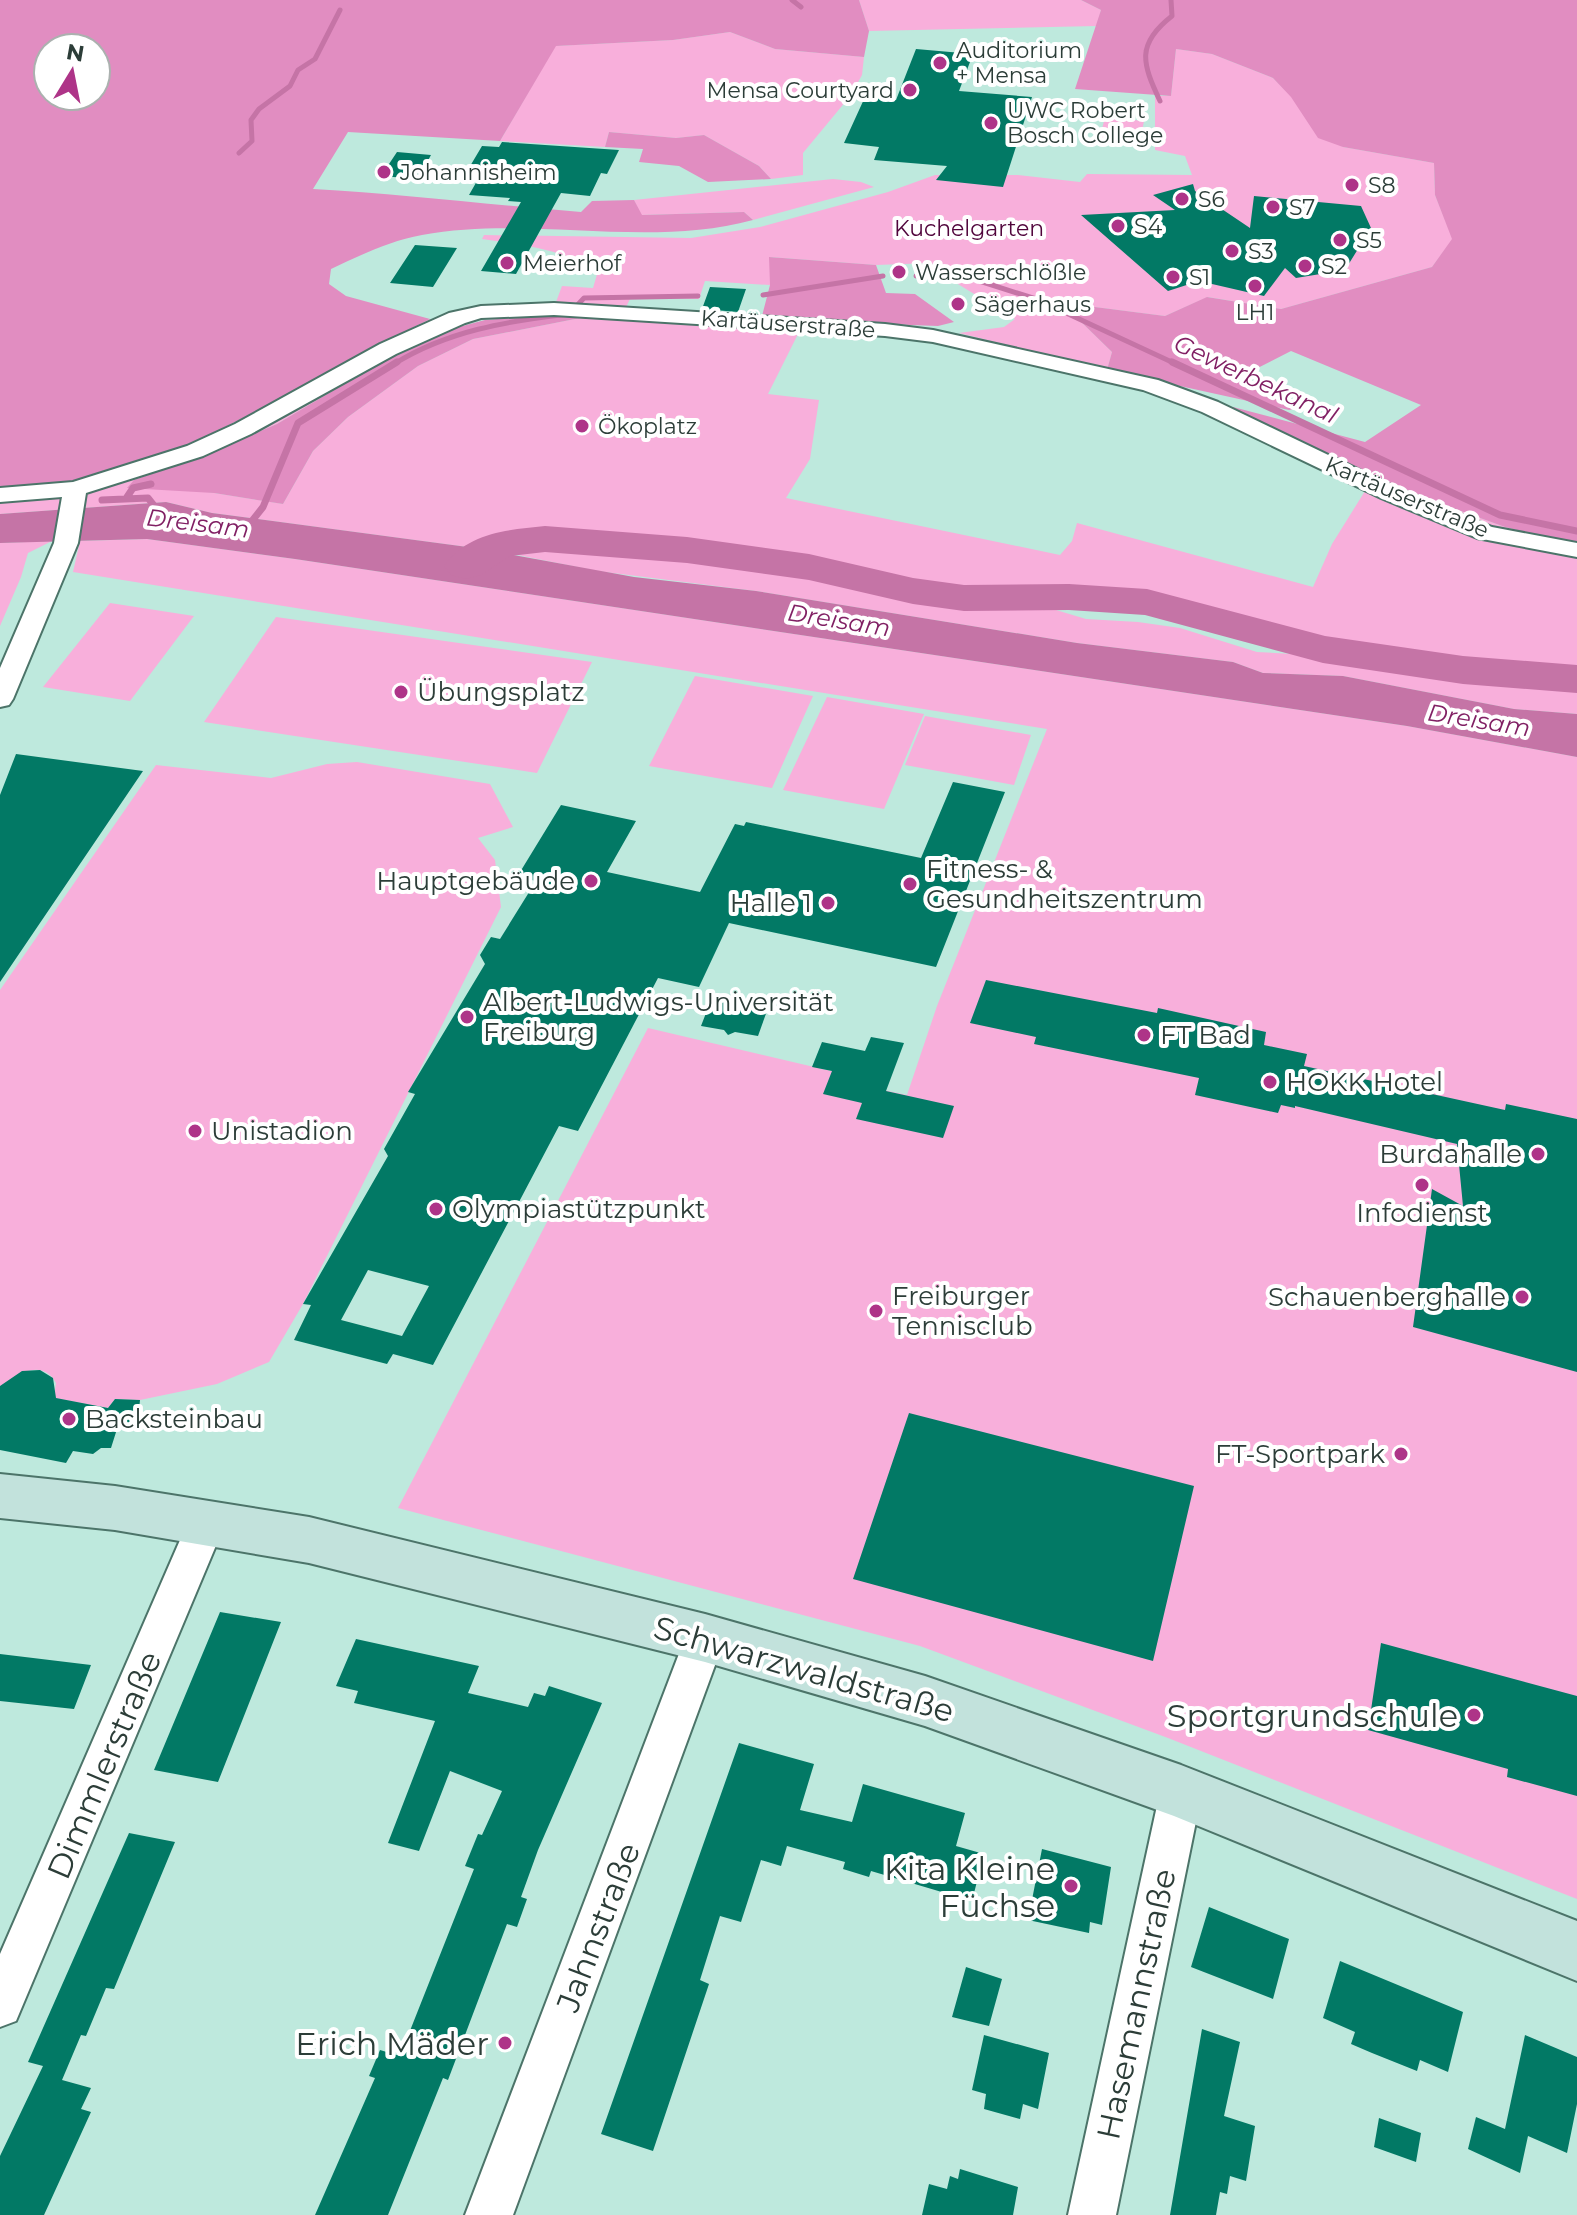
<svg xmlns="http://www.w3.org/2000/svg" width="1577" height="2215" font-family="Montserrat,sans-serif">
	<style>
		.green { fill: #f8afdb }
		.forest { fill: #e18dc1; fill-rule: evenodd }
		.water { fill: #c574a6 }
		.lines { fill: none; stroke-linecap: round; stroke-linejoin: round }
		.stream-far1 { stroke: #c574a6; stroke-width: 5 }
		.stream { stroke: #c574a6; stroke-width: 7 }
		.river { fill: #c574a6; fill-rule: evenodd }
		.building { fill: #027965; fill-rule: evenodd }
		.minor-casing { stroke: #4c7469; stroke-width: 4 }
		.secondary-casing { stroke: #4c7469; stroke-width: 4 }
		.minor { fill: #fff; fill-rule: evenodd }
		.secondary { fill: #c2e2dc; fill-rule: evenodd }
		.poi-dot { fill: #ae3488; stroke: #fff; stroke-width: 3 }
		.labels { text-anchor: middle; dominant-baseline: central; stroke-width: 8; stroke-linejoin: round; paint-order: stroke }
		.far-poi-label { font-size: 22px; fill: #2c3d38; stroke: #fff; text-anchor: start }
		.far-park-label { font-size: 22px; fill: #50043b; stroke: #fff }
		.far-street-label { font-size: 22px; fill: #2c3d38; stroke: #fff }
		.far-water-label { font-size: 24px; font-style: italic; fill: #812064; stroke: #fff }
		.poi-label { font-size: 26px; fill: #2c3d38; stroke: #fff; text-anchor: start }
		.near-street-label { font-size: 32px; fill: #2c3d38; stroke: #fff }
		.near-poi-label { font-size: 32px; fill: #2c3d38; stroke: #fff; text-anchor: end }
	</style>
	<rect width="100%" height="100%" fill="#bee9dd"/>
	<path class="green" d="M859,0h222l20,10 -4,16 -228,5z
		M730,32l45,17 89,8 -2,18 -11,20 -48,58v22l-32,4 -12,-13 -55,-31 -28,3 -67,-6 -4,15 -105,-6 55,-95 118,-6z
		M1176,49l36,5 61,24 70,69 91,16 1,32 18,44 -21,28 -151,42 -73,-12 -43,19 -86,-11 -8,7 41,40 -5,18 -148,-37 45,-6 11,-8 -80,-49 -3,-7 -56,2 -106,-8v28l-65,-4 -6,18 -68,-2 -5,10 -70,-5 6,-16 31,2 5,-17c-36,-22 -75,-26 -116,-32l2,-4 207,3 69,-11 128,-35 47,-17h83l62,7 7,-8 105,1 -7,-19 -30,-6v-54h16z
		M1105,117l39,4 -5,24 -40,-4z
		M833,179l28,3 13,5 -121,33 -9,-8 -103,3 -7,-15z
		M585,317l214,15 -31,62 51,6 -9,59 -24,39 274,57 12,-14 5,-18 236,64 19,-43 33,-53 -109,-54 -50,-21 21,-7 162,76 116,42 72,18v128l-229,-26 -202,-50 -38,-6 -124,-1 -291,-47 -143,-10 -58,7 -17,8 -263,-35 -46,-11 -166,12v-24l172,-40 65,-28 124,-69 69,-34 25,9 -79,37 -99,59 -75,32 -68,24 149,24 30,-53 35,-34 70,-51 55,-27z
		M147,539l148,20 1112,167 170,31v1142l-409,-161 -248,-92 -522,-138 250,-480 183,43 2,-3 46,21 28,6 30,-89 110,-277 -974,-157 7,-31z
		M52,541l-24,12 -7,24 -21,49v-83z
		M553,541l193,23 100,19 30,11 28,5 152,11 30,9 52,3 42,6 77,24 54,3 266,35v24l-63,-5 -171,-33 -80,-3 -30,-11 -156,-19 -321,-52 -159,-20 -89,-18 4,-8z
		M110,603l84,13 -64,85 -87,-14z
		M276,617l316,45 -55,111 -333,-51z
		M695,676l118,20 -41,92 -123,-22z
		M827,697l97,17 -40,95 -101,-19z
		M925,716l106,19 -17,50 -109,-20z
		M357,762l133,22 23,43 -35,11 17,22 6,47 -198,397 -34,58 -52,22 -77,16 -25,-1 -7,9 -54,-10 2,-15c-14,-26 -41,-8 -56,4v-397l156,-225 115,13 56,-14z"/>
	<path class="forest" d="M0,0h859l10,31 -5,26 -89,-8 -45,-17 -57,8 -117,6 -56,95 -152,-9 -35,57c90,5 178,16 268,23l11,-11 42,-1 8,15 102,-3 9,8c-107,29 -222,-5 -331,15 -33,6 -61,20 -91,34l-2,15 17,12 84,23c-116,57 -228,135 -357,163 -24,5 -48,6 -73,8zM48,48h48v48h-48z
		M1081,0h496v545l-72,-18 -116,-42 -162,-76 6,-2 132,35 56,-37 -130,-54 -53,27 60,30 -9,2 -182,-40 5,-18 -41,-40 8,-7 86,11 42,-19 74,12 151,-42 20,-28 -17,-44 -1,-32 -91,-16 -25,-9 -27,-41 -18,-19 -61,-24 -36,-5 -5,47 -96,-7 26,-79z
		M609,132l67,6 28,-3 55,31 12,13 -63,3 -29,-16 -40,-4 4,-13 -38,-2z
		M769,257l107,8 10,28 29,1 39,28 -16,4 -28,-1 -148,-9 8,-31z
		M549,315l36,2 -112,22 -55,27 -70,51 -35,34 -30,53 -69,-11 -87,-5 7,-8 68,-24 75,-32 99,-59 79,-37 30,-8z"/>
	<path class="water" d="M166,502l46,11 263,35 159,29 122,14 321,52 156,19 30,11 80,3 171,33 63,5v43l-170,-31 -1112,-167 -148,-20 -147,4v-29z"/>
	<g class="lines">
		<path class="stream-far1" d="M792,0l9,7
			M1160,101c-18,-38 -24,-57 12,-85l-1,-16
			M239,153l13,-12 -1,-21 8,-11 31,-23 8,-16 17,-11 25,-49
			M916,276l54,2 66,21 140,65
			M763,295l120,-19
			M394,364c53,-33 113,-43 175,-50l15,-16 114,-2"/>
		<path class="stream" d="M1172,362l328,153 77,16
			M127,497l6,-9 18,-4
			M102,500l46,-2 11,14
			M248,526l15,-19 35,-84 99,-61"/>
		<path class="river" d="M545,526l142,11 122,17 104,24 51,7 105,-1 78,5 178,47 138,20 114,9v28l-114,-9 -140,-21 -178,-48 -76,-5 -105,1 -51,-7 -104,-24 -122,-17 -142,-11 -35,4 -29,19 -15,4 -15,-4 -7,-9c24,-34 64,-36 101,-40z"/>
	</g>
	<path class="building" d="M916,49l57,5 -14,37 73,6 -29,90 -67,-7 11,-14 -73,-6 5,-13 -35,-4 21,-46 31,3z
		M502,142l117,8 -12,24 -6,-1 -11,23 -29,-3 -45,81 -35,-3 40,-69 -13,-1 2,-3 -41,-3 12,-21 -15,-1 16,-27 17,1z
		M397,152l34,3 -13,24 -37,-3z
		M1193,184l2,7 55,37 4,-32 107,10 10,22 -26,42 -49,8 -11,-10 -21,28 -65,-15 -31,10 -87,-76 94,-5 -22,-15z
		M415,245l42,3 -24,39 -43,-4z
		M710,287l36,2 -8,23 -36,-3z
		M16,754l127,17 -143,211v-187z
		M953,782l52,10 -69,175 -207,-44 -30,64 -41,-9 -80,153 -19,-5 -126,239 -40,-11 -6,10 -93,-24 17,-35 -8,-1 85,-148 -4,-7 31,-55 -7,-2 77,-128 -5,-9 11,-18 9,2 36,-58 -19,-4 44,-72 75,16 -29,51 93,20 35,-68 9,2 2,-4 175,36zM368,1270l61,16 -27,50 -61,-16z
		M986,980l171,33 1,-5 108,24 -2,13 43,9 -3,12 201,44 1,-6 71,15v253l-164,-45 19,-138 31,17 -6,-62 -162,-38v2l-14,-3 -3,8 -83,-18 4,-17 -165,-34 2,-7 -66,-14z
		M713,995l37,6 -1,4 19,3 -10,28 -23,-4 -7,3 -4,-5 -23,-4z
		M871,1037l33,6 -18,48 68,15 -11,32 -87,-19 6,-16 -39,-9 9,-23 -20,-4 10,-25 43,9z
		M40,1370l13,8 3,20 52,10 7,-9 25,1 -3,29h-20l-6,19h-10l-8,6 -20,-3 -7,12 -66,-13v-64l22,-15z
		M909,1413l285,73 -41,175 -300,-82z
		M220,1612l61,10 -63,160 -64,-12z
		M356,1639l123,27 -11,27 60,14 6,-14 11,3 4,-10 53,17 -64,147 -17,47 6,2 -10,28 -10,-3 -59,156 -5,-2 -55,137h-73l60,-137 -6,-2 11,-26 20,6 74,-187 -9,-3 13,-32 4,1 20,-44 -52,-20 -31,80 -31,-8 47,-122 -81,-18 4,-12 -22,-5z
		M1381,1643l196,53v100l-70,-19 1,-8 -140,-39z
		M0,1654l91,11 -17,44 -74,-8z
		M739,1743l75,21 -14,46 52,12 11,-38 102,29 -9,33 28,8 -12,47 -101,-30 -2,6 -26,-8 2,-7 -58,-16 -6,20 -20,-6 -20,62 -21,-6 -20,64 9,4 -56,167 -52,-17z
		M129,1833l46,9 -61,147 -8,-1 -20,48 -5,-1 -19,45 29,8 -10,21 10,3 -47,103h-44v-59l43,-90 -15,-4z
		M1042,1849l69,18 -9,58 -12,-3 -1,11 -61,-13z
		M1209,1907l80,32 -16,60 -82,-32z
		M1340,1961l123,51 -15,60 -28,-12 -3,11 -45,-18 -21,-9 4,-12 -32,-14z
		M966,1967l36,12 -13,47 -37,-9z
		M1202,2029l38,13 -16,74 31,10 -9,55 -16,-5 -3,18 -7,-2 -4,23h-46z
		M984,2035l65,18 -11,56 -15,-5 -3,15 -36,-10 2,-15 -14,-4z
		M1525,2035l52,22v47l-10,49 -39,-17 -8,37 -52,-24 8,-32 29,12z
		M1379,2118l42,15 -5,29 -42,-15z
		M960,2169l58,18 -5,28h-91l7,-31 18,5 3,-13 8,3z"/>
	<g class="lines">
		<g class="minor-casing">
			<path id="minor" d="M554,303l331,21 48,6 225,50 60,22 179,86 95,39 85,16v14l-100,-19 -96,-40 -179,-86 -59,-22 -210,-48 -48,-6 -331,-21 -73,3 -16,5 -69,31 -145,80 -48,22 -117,37 -8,50 -65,156 -4,6 -9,2v-39l54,-125 8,-46 -62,5v-14l73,-6 114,-36 48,-22 145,-80 69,-31 32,-7z
				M206,1508l13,5 6,11 -209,497 -16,6v-73l187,-430 6,-11z
				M705,1620l14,6 6,12 -212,577h-48l220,-577 6,-12z
				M1181,1773l15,5 6,14 -86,423h-48l92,-423 6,-14z"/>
		</g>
		<g class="secondary-casing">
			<path id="secondary" d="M0,1474l115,12 194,31 396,97 220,62 256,89 396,156v60l-403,-165 -249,-90 -220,-64 -396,-99 -194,-33 -115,-12z"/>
		</g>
		<use href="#minor" class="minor"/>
		<use href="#secondary" class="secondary"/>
	</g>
	<g class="poi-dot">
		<circle cx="940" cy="63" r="8"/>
		<circle cx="910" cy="90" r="8"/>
		<circle cx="991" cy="123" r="8"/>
		<circle cx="384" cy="172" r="8"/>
		<circle cx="1352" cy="185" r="8"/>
		<circle cx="1182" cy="199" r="8"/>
		<circle cx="1273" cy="207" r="8"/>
		<circle cx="1118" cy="226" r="8"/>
		<circle cx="1340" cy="240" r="8"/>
		<circle cx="1232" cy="251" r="8"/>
		<circle cx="507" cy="263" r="8"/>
		<circle cx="1305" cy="266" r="8"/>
		<circle cx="899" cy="272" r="8"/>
		<circle cx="1173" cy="277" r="8"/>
		<circle cx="1255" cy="286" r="8"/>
		<circle cx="958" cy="304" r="8"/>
		<circle cx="582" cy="426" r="8"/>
		<circle cx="401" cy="692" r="8"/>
		<circle cx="591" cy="881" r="8"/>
		<circle cx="910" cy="884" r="8"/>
		<circle cx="828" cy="903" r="8"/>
		<circle cx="467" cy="1017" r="8"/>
		<circle cx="1144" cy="1035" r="8"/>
		<circle cx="1270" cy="1082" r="8"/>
		<circle cx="195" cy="1131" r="8"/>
		<circle cx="1538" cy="1154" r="8"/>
		<circle cx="1422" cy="1185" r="8"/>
		<circle cx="436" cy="1209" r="8"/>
		<circle cx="1522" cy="1297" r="8"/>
		<circle cx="876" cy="1311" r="8"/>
		<circle cx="69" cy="1419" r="8"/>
		<circle cx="1401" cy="1454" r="8"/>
		<circle cx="1474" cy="1715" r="8"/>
		<circle cx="1071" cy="1886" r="8"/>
		<circle cx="505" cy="2043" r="8"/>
	</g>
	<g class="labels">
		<g class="far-poi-label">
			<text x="956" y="50">Auditorium<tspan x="956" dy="25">+ Mensa</tspan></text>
			<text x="894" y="90" text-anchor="end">Mensa Courtyard</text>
			<text x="1007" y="110">UWC Robert<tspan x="1007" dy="25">Bosch College</tspan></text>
			<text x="400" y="172">Johannisheim</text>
			<text x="1368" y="185">S8</text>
			<text x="1198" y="199">S6</text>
			<text x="1289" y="207">S7</text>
			<text x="1134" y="226">S4</text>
			<text x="1356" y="240">S5</text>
			<text x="1248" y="251">S3</text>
			<text x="523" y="263">Meierhof</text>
			<text x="1321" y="266">S2</text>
			<text x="915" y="272">Wasserschlößle</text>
			<text x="1189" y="277">S1</text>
			<text x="974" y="304">Sägerhaus</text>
			<text x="1255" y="312" text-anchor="middle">LH1</text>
			<text x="598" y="426">Ökoplatz</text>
		</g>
		<g class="far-park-label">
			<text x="969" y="228">Kuchelgarten</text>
		</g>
		<g class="far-street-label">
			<text transform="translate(788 324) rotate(4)">Kartäuserstraße</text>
			<text transform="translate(1407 497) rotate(23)">Kartäuserstraße</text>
		</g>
		<g class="far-water-label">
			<text transform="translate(1256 379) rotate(25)">Gewerbekanal</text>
			<text transform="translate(198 523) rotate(7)">Dreisam</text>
			<text transform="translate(839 620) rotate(9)">Dreisam</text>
			<text transform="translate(1479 720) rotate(9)">Dreisam</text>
		</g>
		<g class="poi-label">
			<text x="417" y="692">Übungsplatz</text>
			<text x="926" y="869">Fitness- &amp;<tspan x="926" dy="30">Gesundheitszentrum</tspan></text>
			<text x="575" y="881" text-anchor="end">Hauptgebäude</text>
			<text x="812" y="903" text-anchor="end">Halle 1</text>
			<text x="483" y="1002">Albert-Ludwigs-Universität<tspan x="483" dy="30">Freiburg</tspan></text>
			<text x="1160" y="1035">FT Bad</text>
			<text x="1286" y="1082">HOKK Hotel</text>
			<text x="211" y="1131">Unistadion</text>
			<text x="1522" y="1154" text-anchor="end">Burdahalle</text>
			<text x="452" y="1209">Olympiastützpunkt</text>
			<text x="1422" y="1213" text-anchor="middle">Infodienst</text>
			<text x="892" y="1296">Freiburger<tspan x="892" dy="30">Tennisclub</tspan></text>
			<text x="1506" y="1297" text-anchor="end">Schauenberghalle</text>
			<text x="85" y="1419">Backsteinbau</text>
			<text x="1385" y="1454" text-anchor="end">FT-Sportpark</text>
		</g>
		<g class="near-street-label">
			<text transform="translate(804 1669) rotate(16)">Schwarzwaldstraße</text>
			<text transform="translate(104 1765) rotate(-67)">Dimmlerstraße</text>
			<text transform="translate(598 1927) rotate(-69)">Jahnstraße</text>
			<text transform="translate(1136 2004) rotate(-78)">Hasemannstraße</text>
		</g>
		<g class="near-poi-label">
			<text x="1458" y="1715">Sportgrundschule</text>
			<text x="1055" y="1868">Kita Kleine<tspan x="1055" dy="37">Füchse</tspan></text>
			<text x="489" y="2043">Erich Mäder</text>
		</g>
	</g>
	<g transform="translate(72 72) rotate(10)"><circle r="38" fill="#ffffff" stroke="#abb1af" stroke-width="2"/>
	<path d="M0-6L14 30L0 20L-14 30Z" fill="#ae3488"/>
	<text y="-12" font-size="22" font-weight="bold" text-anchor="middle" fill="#2c3d38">N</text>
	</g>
</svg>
